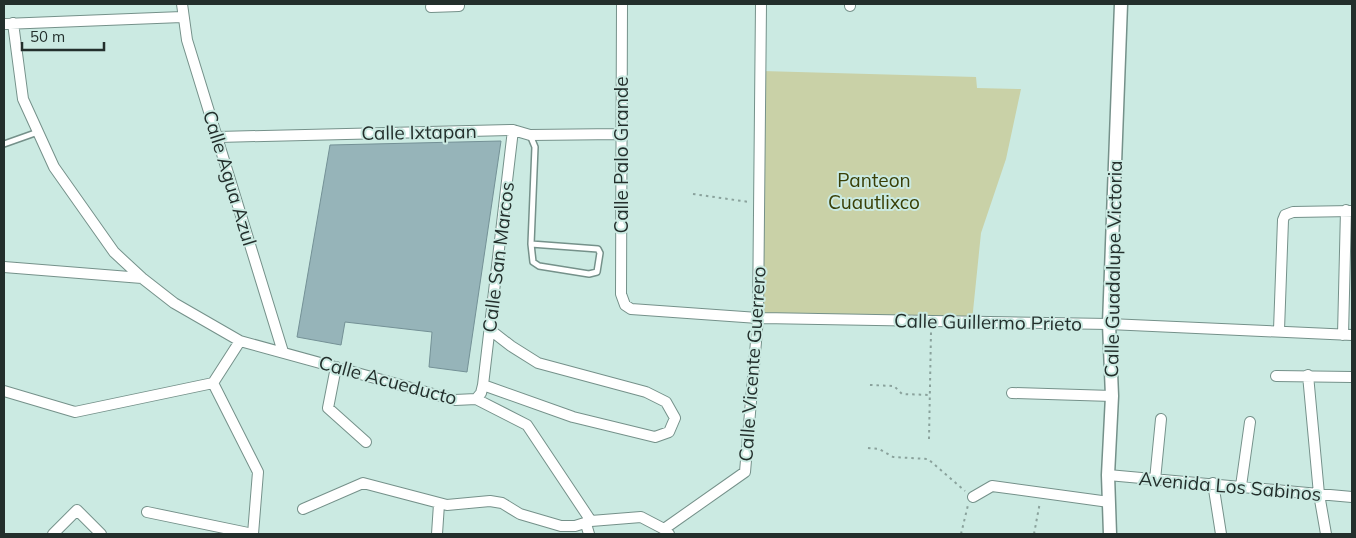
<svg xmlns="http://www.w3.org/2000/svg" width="1356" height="538" font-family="Mulish,sans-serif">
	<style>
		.green { fill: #c9d1a7 }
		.building { fill: #96b4b9; stroke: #749196 }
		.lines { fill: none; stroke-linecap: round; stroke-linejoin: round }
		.service-casing { stroke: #75918a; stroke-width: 8 }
		.minor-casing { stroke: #75918a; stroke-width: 12 }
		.tertiary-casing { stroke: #75918a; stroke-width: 15 }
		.path { stroke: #8aa29c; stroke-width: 2; stroke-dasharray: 2.5 4; stroke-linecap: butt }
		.service { stroke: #fff; stroke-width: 5 }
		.minor { stroke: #fff; stroke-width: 10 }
		.tertiary { stroke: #fff; stroke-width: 12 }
		.labels { text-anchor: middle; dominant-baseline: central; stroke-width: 4; stroke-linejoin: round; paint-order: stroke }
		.street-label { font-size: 19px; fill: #232f2c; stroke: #cbeae2 }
		.park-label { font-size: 19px; fill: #393f06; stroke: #cbeae2 }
	</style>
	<rect width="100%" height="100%" fill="#cbeae2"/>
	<path class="green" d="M760,71l216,6 1,11 44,1 -15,70 -25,74 -9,88 -214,-3z"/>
	<path class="building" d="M501,141l-34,231 -38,-5 3,-35 -87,-10 -4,23 -44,-8 33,-192z"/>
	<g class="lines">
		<g class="service-casing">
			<path id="service" d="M530,135l5,12 -4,97 2,18 6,4 50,8 8,-2 3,-19 -2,-4 -67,-5
				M4,144l34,-12"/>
		</g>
		<g class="minor-casing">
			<path id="minor" d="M182,4l5,36 96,312
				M622,4l-1,290 4,11 6,4 127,9 351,6 243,11
				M850,6v-2
				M431,7l28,-1v-2
				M13,23l10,76 31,68 60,85 28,26 32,25 66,38 215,59 21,-1 5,-6 2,-8 30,-255
				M4,24l178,-7
				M218,137l295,-7 17,5 90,-1
				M4,267l138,11
				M1279,330l4,-110 2,-5 8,-3 59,-1
				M1343,335l3,-125
				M336,367l-8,41 38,34
				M1308,375l11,119 7,40
				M1276,376l76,1
				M213,383l45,89 -5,62
				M213,383l27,-42
				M483,385l90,32 82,20 14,-5 6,-14 -9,-16 -20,-10 -108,-29 -27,-17 -22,-17
				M4,391l71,21 138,-29
				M1012,393l100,3
				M476,399l51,26 64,96
				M1108,475l244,22
				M1155,480l6,-61
				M1213,483l8,51
				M1241,486l9,-64
				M973,497l19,-11 117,16
				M303,509l60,-26 84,22 43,-4 12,2 18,11 41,12h14l16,-5 50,-4 23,12 5,5
				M147,512l106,22
				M586,524l3,10
				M664,529l81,-57 13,-154 3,-314
				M53,534l24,-24 24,24
				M437,534l2,-30"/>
		</g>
		<g class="tertiary-casing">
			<path id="tertiary" d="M1110,534l-2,-59 4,-79 -3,-72 12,-320"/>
		</g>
		<path class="path" d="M693,194l56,8
			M870,385l24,1 8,8 29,1
			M929,439l2,-107
			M868,448l11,1 14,8 35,2 37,32
			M961,534l7,-29
			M1034,534l6,-32"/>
		<use href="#service" class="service"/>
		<use href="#minor" class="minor"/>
		<use href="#tertiary" class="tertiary"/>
	</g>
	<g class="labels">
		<g class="street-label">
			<text transform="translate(419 132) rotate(-1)">Calle Ixtapan</text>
			<text transform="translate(621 155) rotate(-90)">Calle Palo Grande</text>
			<text transform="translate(230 178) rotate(73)">Calle Agua Azul</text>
			<text transform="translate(498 257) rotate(-83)">Calle San Marcos</text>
			<text transform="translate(1113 269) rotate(-89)">Calle Guadalupe Victoria</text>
			<text transform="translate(988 322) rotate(1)">Calle Guillermo Prieto</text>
			<text transform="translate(752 364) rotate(-86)">Calle Vicente Guerrero</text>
			<text transform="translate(388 380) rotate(15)">Calle Acueducto</text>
			<text transform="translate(1230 486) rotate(5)">Avenida Los Sabinos</text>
		</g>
		<g class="park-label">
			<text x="874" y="180">Panteon<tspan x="874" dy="22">Cuautlixco</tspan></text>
		</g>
	</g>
	<rect width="1356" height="538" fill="none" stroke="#232f2c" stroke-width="10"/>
	<path d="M22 42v8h82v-8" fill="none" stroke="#232f2c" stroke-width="2.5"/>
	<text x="30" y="42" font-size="15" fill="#232f2c" stroke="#cbeae2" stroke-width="4" paint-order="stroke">50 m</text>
</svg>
